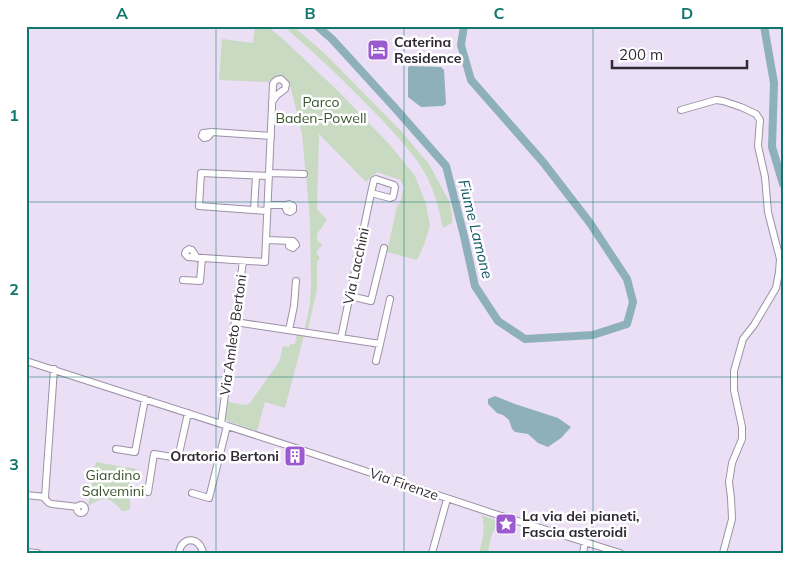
<svg xmlns="http://www.w3.org/2000/svg" width="809" height="579" font-family="Mulish,sans-serif">
	<style>
		.green { fill: #c9dac2 }
		.water { fill: #8db0bb }
		.lines { fill: none; stroke-linecap: round; stroke-linejoin: round }
		.river { stroke: #8db0bb; stroke-width: 8 }
		.minor-casing { stroke: #9c91a6; stroke-width: 8 }
		.minor { stroke: #fff; stroke-width: 6 }
		.grid { fill: none; stroke: #0f766e; stroke-width: 1; stroke-opacity: 0.55 }
		.labels { text-anchor: middle; dominant-baseline: central; stroke-width: 5; stroke-linejoin: round; paint-order: stroke }
		.poi-label { font-size: 14px; font-weight: bold; fill: #2f2a33; stroke: #fff; text-anchor: start }
		.park-label { font-size: 14px; fill: #38542c; stroke: #fff }
		.street-label { font-size: 14px; fill: #2f2a33; stroke: #fff }
		.water-label { font-size: 15px; font-style: italic; fill: #12586a; stroke: #fff }
		.neatline { fill: none; stroke: #0f766e; stroke-width: 2 }
		.grid-label { font-size: 16px; text-anchor: middle; font-weight: bold; fill: #0f766e }
	</style>
	<rect width="100%" height="100%" fill="#ebdff6"/>
	<path class="green" d="M255,26h12l16,13 56,53 52,54 24,30 11,28 4,22 -6,19 -7,15 -30,-8 10,-46 3,-3 4,-16 -4,-7 -23,-8 -11,10 -47,-48 -2,75 10,11 -10,14v6l5,5 -6,8 4,5 -3,4v28l-9,39 -3,-1 5,-25 1,-17 -1,-66 -8,-86 -12,-49c-5,-9 -13,-14 -21,-3l-50,-2 3,-41 31,4z
		M283,26h10l30,26 19,19 59,60 28,33 21,39 2,12v8l-9,5c-4,-18 -8,-35 -16,-51 -10,-20 -27,-37 -42,-54 -33,-34 -66,-67 -102,-97z
		M297,334l7,1 -19,73 -20,-6 -8,29 -30,-10 -2,-3 3,-16 18,3 4,-2 29,-41 4,-16 6,1 1,-3h5z
		M96,462l41,7 -7,20v20l-4,2h-4c-13,-15 -17,-15 -34,-5z
		M481,515l24,8c-15,4 -14,17 -17,30h-9c3,-13 8,-25 2,-38z"/>
	<path class="water" d="M410,66l31,1 3,3 2,34 -3,2 -22,1 -13,-10v-30z
		M495,396l20,8 43,14 13,9 -10,11 -13,9 -10,-4 -10,-9 -13,-2 -3,-3 -3,-9 -6,-5 -6,-2 -9,-9v-5z"/>
	<g class="lines">
		<path class="river" d="M317,26l15,13 63,69 51,58 18,70 11,50 23,35 27,18 68,-4 34,-11 6,-22 -6,-23 -37,-56 -47,-61 -72,-82 -10,-35 3,-19
			M764,26l10,57 -2,64 11,37"/>
		<g class="minor-casing">
			<path id="minor" d="M681,110l35,-10 7,1 18,6 15,7 4,6 -2,26 7,31 3,35 12,47 -1,13 -3,16 -22,37 -11,14 -9,32v19l8,37v12l-10,24 -3,19 2,16 1,21 -9,34
				M212,132l-4,5 -4,1 -2,-2 1,-3 9,-1 59,4
				M269,173l35,1
				M268,205h18l3,-1 4,2v4l-3,2 -3,-1 -1,-2v-4
				M254,210l2,-34
				M267,211l-68,-5 2,-33 67,3
				M266,240l27,1 2,2 1,2 -3,3 -4,-2v-2l2,-2
				M197,258l-5,-8 -3,-1 -3,2 -1,3 3,3 77,5 8,-178c2,-4 4,-5 8,-5l5,5 -1,5 -8,6 -5,7
				M183,280l17,1 2,-23
				M350,296l21,5 13,-53
				M235,322l106,16 30,-145 3,-13 2,-1 18,6 1,2 -2,10 -3,1 -19,-5
				M289,330l5,-24 2,-25
				M341,338l39,6 -4,17
				M380,344l10,-45
				M26,361l282,91 184,61 128,40
				M221,424l22,-163
				M116,449l19,3 10,-53
				M148,492l6,-38 24,4 10,-45
				M192,493l17,5 18,-72
				M26,495l19,2 9,-128
				M45,497v2l4,4 3,1 26,3
				M77 509a4 4 0 1 1 8 0a4 4 0 1 1-8 0Z
				M26,552l11,1
				M179,553c2,-17 21,-17 24,0
				M432,553l15,-54
				M583,553l2,-11"/>
		</g>
		<use href="#minor" class="minor"/>
	</g>
	<path class="grid" d="M216,26v527M404,26v527M593,26v527M26,202h757M26,377h757"/>
	<defs>
		<g id="hotel-square" transform="scale(1.125)"><rect x="-9" y="-9" width="18" height="18" rx="4" fill="#9c5ad0" stroke="#fff"/><path d="M-6-4.5h1.5V1H6V5H4.5V3h-9V5H-6ZM-4 0a1.8 1.8 0 1 1 3.6 0ZM.5 0V-2.5h3Q6-2.5 6 0Z" fill="#fff"/></g>
		<g id="building-square" transform="scale(1.125)"><rect x="-9" y="-9" width="18" height="18" rx="4" fill="#9c5ad0" stroke="#fff"/><path d="M-4-6H4V6H1V3H-1V6H-4ZM-2.5-4.3h1.7v1.8h-1.7ZM.8-4.3h1.7v1.8H.8ZM-2.5-1h1.7V.8h-1.7ZM.8-1h1.7V.8H.8Z" fill="#fff"/></g>
		<g id="sight-square" transform="scale(1.125)"><rect x="-9" y="-9" width="18" height="18" rx="4" fill="#9c5ad0" stroke="#fff"/><path d="M0-6L1.8-2.2L6-1.7L2.9 1.2L3.7 5.4L0 3.3L-3.7 5.4L-2.9 1.2L-6-1.7L-1.8-2.2Z" fill="#fff"/></g>
	</defs>
	<g fill-rule="evenodd">
		<use href="#hotel-square" x="378" y="50"/>
		<use href="#building-square" x="295" y="456"/>
		<use href="#sight-square" x="506" y="524"/>
	</g>
	<g class="labels">
		<g class="poi-label">
			<text x="394" y="42">Caterina<tspan x="394" dy="16">Residence</tspan></text>
			<text x="279" y="456" text-anchor="end">Oratorio Bertoni</text>
			<text x="522" y="516">La via dei pianeti,<tspan x="522" dy="16">Fascia asteroidi</tspan></text>
		</g>
		<g class="park-label">
			<text x="321" y="102">Parco<tspan x="321" dy="16">Baden-Powell</tspan></text>
			<text x="113" y="475">Giardino<tspan x="113" dy="16">Salvemini</tspan></text>
		</g>
		<g class="street-label">
			<text transform="translate(356 266) rotate(-78)">Via Lacchini</text>
			<text transform="translate(233 335) rotate(-82)">Via Amleto Bertoni</text>
			<text transform="translate(404 484) rotate(19)">Via Firenze</text>
		</g>
		<g class="water-label">
			<text transform="translate(476 229) rotate(76)">Fiume Lamone</text>
		</g>
	</g>
	<rect width="809" height="579" fill="none" stroke="#ffffff" stroke-width="55"/>
	<path d="M612 60v8h135v-8" fill="none" stroke="#2f2a33" stroke-width="2.5"/>
	<text x="619" y="60" font-size="15" fill="#2f2a33" stroke="#ffffff" stroke-width="4" paint-order="stroke">200 m</text>
	<rect x="28" y="28" width="754" height="524" class="neatline"/>
	<g class="grid-label">
		<text x="122" y="19">A</text>
		<text x="310" y="19">B</text>
		<text x="499" y="19">C</text>
		<text x="687" y="19">D</text>
		<text x="14" y="121">1</text>
		<text x="14" y="295">2</text>
		<text x="14" y="470">3</text>
	</g>
</svg>
